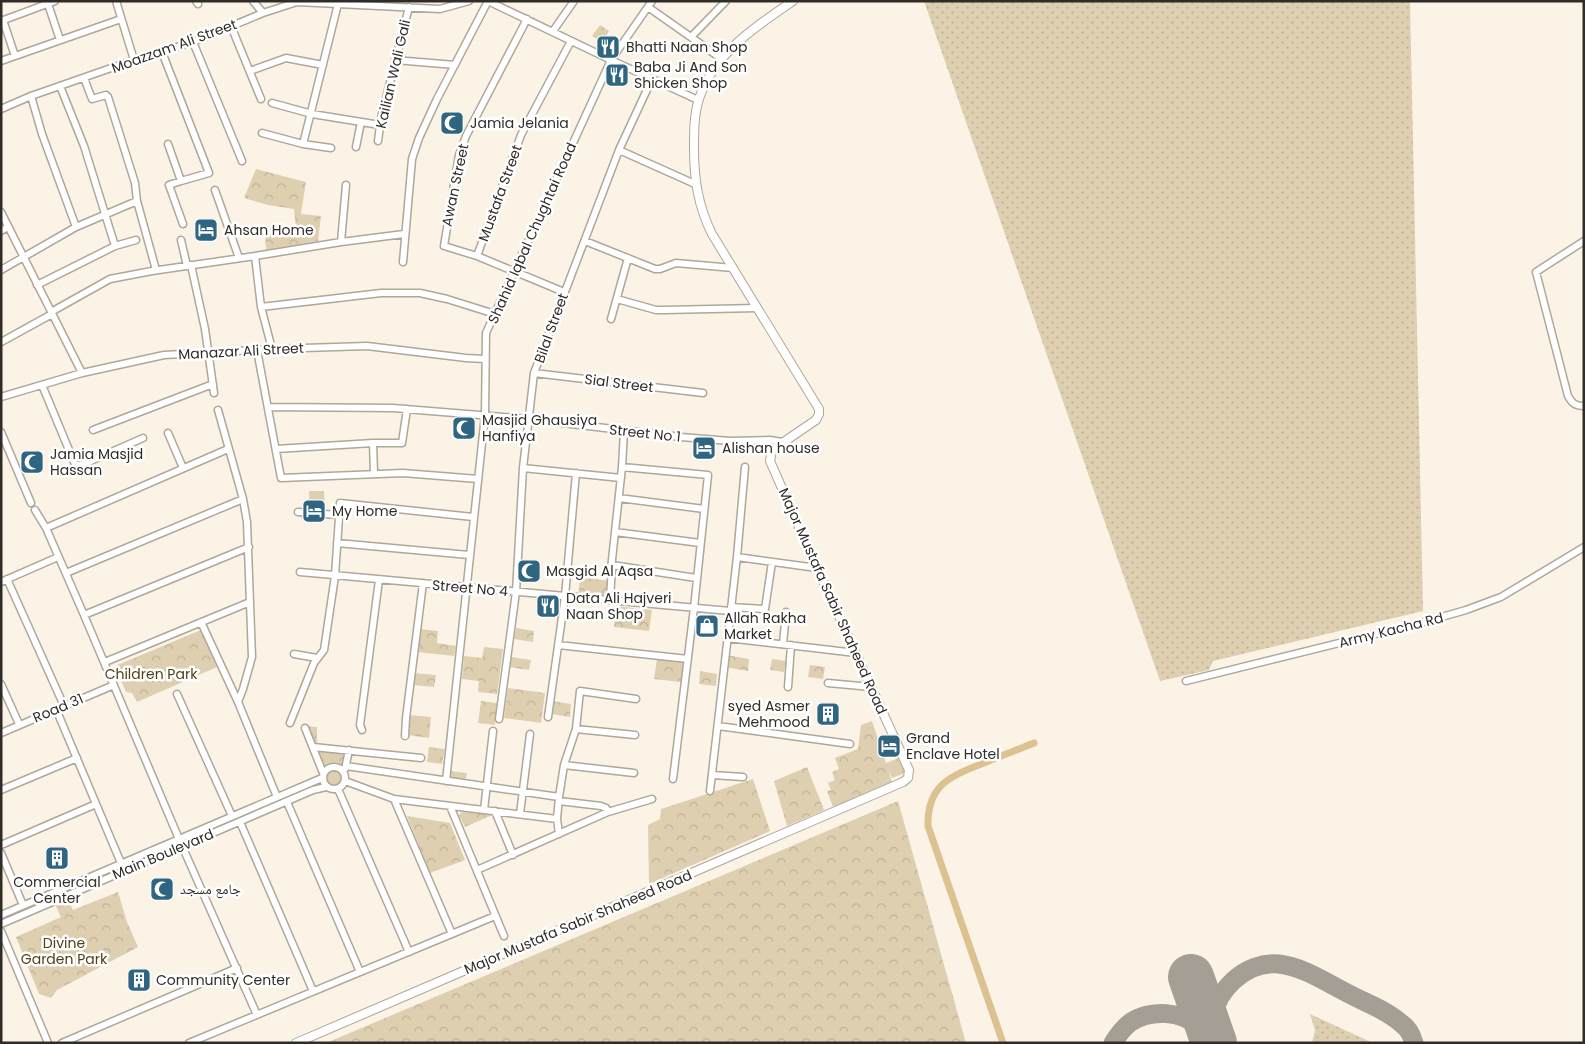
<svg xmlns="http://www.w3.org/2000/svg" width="1585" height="1044" font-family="Poppins,'Noto Naskh Arabic',sans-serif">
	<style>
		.grass { fill: url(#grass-dots) }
		.park { fill: url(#park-crowns) }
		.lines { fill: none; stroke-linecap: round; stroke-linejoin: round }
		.canal { stroke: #dcc291; stroke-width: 7 }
		.taxiway { stroke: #a49e94; stroke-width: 19 }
		.runway { stroke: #a49e94; stroke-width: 46 }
		.minor-casing { stroke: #aea79a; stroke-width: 9 }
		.tertiary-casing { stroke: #aea79a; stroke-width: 10 }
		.minor { stroke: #fff; stroke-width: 6 }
		.tertiary { stroke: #fff; stroke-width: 8 }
		.labels { text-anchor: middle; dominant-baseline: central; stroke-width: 5; stroke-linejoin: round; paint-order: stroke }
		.street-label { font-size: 14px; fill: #302d28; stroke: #fff }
		.poi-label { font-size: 14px; fill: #302d28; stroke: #fff; text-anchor: start }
		.park-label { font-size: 14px; fill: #534019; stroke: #fff }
	</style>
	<defs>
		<pattern id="grass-dots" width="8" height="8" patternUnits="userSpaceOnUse" patternTransform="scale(1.25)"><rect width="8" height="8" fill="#dfcfb1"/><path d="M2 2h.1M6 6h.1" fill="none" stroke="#c0b298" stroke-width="1.8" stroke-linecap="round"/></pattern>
		<pattern id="park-crowns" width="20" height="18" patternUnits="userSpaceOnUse" patternTransform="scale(1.25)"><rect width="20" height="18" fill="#dfcfb1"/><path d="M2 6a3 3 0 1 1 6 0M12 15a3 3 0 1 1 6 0" fill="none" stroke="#c0b298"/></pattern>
	</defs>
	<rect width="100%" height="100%" fill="#fbf4e6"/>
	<path class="grass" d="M924,1h486l13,610 -210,50 -4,9 -49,11z
		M1310,1014l63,29h-61l3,-13z"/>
	<path class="park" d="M600,25l9,6 -6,11 -11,-6z
		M256,169l50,13 -5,32 20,2 -3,25 -52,9 -1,-15 31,-5 -2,-21 -26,-4 -24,-7z
		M309,491h15l1,18 -15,1z
		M580,577l30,4v19l-32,-2z
		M616,606l36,4 -3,21 -35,-4z
		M516,628l18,3 -1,11 -19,-3z
		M420,629l18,2 -1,12 19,3 -2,10 -37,-4z
		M201,630l16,37 -80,35 -5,-9 -6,-1 -11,-26z
		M484,647l19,2 -6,45 -19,-2 1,-11 -17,-2 2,-23 18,2z
		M727,655l22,4 -1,12 -23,-4z
		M511,657l20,3 -2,10 -20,-3z
		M657,659l26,3 -2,20 -27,-3z
		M772,659l14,2 -2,11 -14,-2z
		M810,665l15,2 -2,12 -15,-2z
		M700,671l17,3 -1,12 -17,-2z
		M413,673l23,2 -2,12 -21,-2z
		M508,688l37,5 -4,30 -37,-5z
		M481,701l16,2 -2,22 -17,-2z
		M552,701l19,3 -1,13 -19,-3z
		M409,715l22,2 -2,21 -22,-3z
		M872,721l14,42 13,-5 6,15 -13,5 -3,-7 3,13 -59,23 -6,-16 4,-1 -3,-7 7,-3 -3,-8 7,-3 -4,-11 23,-9 3,-24z
		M304,726l13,1v17h-5z
		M429,747l16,2 -3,15 -15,-2z
		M319,749l24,3 3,3 -2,9 -2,2c-7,-4 -14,1 -20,-2l-5,-12z
		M807,767l17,43 -37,16 -13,-45z
		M449,771l18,2 -2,8 -17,-3z
		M326 779a8 8 0 1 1 16 0a8 8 0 1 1-16 0Z
		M753,779l17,52 -121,53 -1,-59 12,-6 1,-10z
		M898,801l68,242h-640z
		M462,812l30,3 -27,12 -6,-12z
		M407,816l43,7 15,37 -35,13z
		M118,892l9,30 11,25 -81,43 -6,8 -12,-4 -23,-57 45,-20 -7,-15 13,-5 6,13z"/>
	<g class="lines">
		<path class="canal" d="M1003,1043l-75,-217c-1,-41 22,-50 56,-63 16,-7 33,-13 50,-20"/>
		<path class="taxiway" d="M1113,1043c5,-8 10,-15 18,-21 20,-13 51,-11 68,5 5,4 8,11 12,16
			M1215,1043c-1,-6 -3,-13 -3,-19 2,-33 33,-63 67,-60 26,3 51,21 74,32 16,8 35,15 49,28 6,4 10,12 12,19"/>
		<path class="runway" d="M1191,977l23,66"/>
		<g class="minor-casing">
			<path id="minor" d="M116,1l18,59
				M196,1l2,3
				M253,1l10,12
				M488,1l123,59 41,-59
				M48,4l12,36
				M648,7l74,52
				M3,20l12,36
				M1,21l54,-20
				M231,26l30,73
				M553,31l21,-30
				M691,37l35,-36
				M193,42l49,119
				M162,52l47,121 -28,8 -13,-37
				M395,60l60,5
				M1,61l120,-42
				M250,71l36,-13 37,7
				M84,78l8,21 14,-4 2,2 27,86 2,18 19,69
				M31,96l11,38 34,93
				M272,103l40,11 68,11
				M1,109l30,-13 103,-36 59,-18 70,-29 34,-11 143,7 29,-8
				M262,133l41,11 35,-140
				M378,141l3,-23 28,-111
				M303,144l28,4
				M356,147l5,-25
				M619,150l76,34
				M181,181l-12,4 14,39
				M215,190l24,68
				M1,212l81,161
				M1,231l7,-4
				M181,240l6,26
				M585,241l70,28h5l16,-6 57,5
				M1584,241l-48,31 32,124c4,7 7,10 16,10
				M341,242l5,-57
				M115,246l21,-6
				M255,256l86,-14 63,-8
				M477,256l-33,-10 15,-91 7,-19 61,-117
				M403,262l9,-103 7,-21 18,-39 51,-98
				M191,265l14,64 9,64
				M1,270l75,-43 61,-26
				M37,285l78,-39 -31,-100 -24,-60
				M564,292l-87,-36 44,-121 50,-94
				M617,299l39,11h9l92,-2
				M261,307l120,-14h39l27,6 48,15
				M51,312l59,-33 42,-8 103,-15 6,51 11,42
				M611,319l17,-61
				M1,342l51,-28
				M257,350l24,128 122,-5 75,6
				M534,373l169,20
				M42,385l32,77 3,4 7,-2 59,-26
				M1,397l81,-24 82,-18 108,-6 95,-3 99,12 19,1
				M268,407l125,1 136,11 152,18 49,4 40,-1 12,2
				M218,410l25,89 4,23 5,135 -9,32 -5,13
				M93,430l120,-46
				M624,431l-2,36 86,8 -14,133 -21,171
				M1,432l30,71
				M168,433l15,35
				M373,443l1,30
				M276,449l97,-6h29l5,-34
				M523,468l98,10
				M619,498l85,11
				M35,510l11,18 38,87 95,224 78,176
				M298,512l40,3
				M46,528l182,-79
				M615,532l85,11
				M337,543l132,12
				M737,557l8,-90
				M611,569l11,-102
				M300,572l430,39
				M66,573l177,-74
				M7,579l57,127
				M1,582l57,-25
				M610,600l2,-35 84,13
				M731,607l34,2 7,-47
				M84,615l165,-68
				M201,622l37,80 39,95
				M727,638l129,15
				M783,644l3,-32
				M558,645l130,14
				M294,654l23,4
				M105,662l145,-60
				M1186,681l238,-59 42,-12 35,-13 83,-50
				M828,683l43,4
				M1,684l18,40
				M788,687l3,-42
				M177,694l55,122
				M56,709l65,154
				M548,717l17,-121 11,-123
				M499,719l17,-127 7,-124 11,-95 85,-223 33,-71
				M290,723l24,-60 10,-13 11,-74 5,-73 133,14
				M718,726l132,18
				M305,728l18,45
				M576,729l59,6
				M362,730l-2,-5 19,-145
				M1,733l113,-48
				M405,736l1,-18 17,-135
				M313,747l108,11
				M564,765l70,8
				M346,766l213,31
				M323 778a11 11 0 1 1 22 0a11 11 0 1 1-22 0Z
				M345,769l4,-19
				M712,775l31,2
				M345,781l49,18 163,20
				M446,781l39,-366 1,-82 125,-273 87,40
				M338,789l71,163
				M1,790l76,-32
				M710,791l27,-234 80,11
				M394,799l58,135
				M559,801l42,5 5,2 2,4
				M287,802l73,170
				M450,806l54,130
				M484,810l9,-79
				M495,811l18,44
				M520,814l10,-80
				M240,822l73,169
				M559,834l-2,-15 2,-22 5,-32 12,-36 4,-38 56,8
				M1,845l95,-41
				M1,853l22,52
				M477,870l131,-58 44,-13
				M1,915l321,-137
				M1,924l312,-134 13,-3
				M1,931l47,112
				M62,1043l175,-75
				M189,1043l306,-127"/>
		</g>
		<g class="tertiary-casing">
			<path id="tertiary" d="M296,1043l607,-261 5,-4 1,-8 -92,-202 -47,-107 2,-11 44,-30 3,-6v-5l-107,-175c-14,-28 -18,-55 -18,-86 0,-16 0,-34 5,-49 14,-45 57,-73 94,-98"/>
		</g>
		<use href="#minor" class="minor"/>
		<use href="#tertiary" class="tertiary"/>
	</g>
	<defs>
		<g id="restaurant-square" transform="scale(1.25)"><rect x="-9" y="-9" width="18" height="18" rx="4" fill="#2f6580" stroke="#fff"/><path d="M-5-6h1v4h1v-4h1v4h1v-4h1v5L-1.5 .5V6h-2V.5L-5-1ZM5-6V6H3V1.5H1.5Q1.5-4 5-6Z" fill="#fff"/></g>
		<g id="mosque-square" transform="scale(1.25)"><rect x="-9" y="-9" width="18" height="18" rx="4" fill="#2f6580" stroke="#fff"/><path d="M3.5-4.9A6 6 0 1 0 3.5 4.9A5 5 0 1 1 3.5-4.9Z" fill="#fff"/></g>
		<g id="hotel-square" transform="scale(1.25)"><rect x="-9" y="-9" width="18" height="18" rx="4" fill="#2f6580" stroke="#fff"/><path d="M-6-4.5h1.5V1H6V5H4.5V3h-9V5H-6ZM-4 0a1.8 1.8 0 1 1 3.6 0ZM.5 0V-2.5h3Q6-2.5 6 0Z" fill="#fff"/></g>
		<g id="shop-square" transform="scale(1.25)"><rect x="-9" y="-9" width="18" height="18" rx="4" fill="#2f6580" stroke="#fff"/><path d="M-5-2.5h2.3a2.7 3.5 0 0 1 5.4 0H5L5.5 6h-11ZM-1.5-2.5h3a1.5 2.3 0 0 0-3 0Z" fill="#fff"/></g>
		<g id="building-square" transform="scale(1.25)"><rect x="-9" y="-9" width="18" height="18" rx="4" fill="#2f6580" stroke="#fff"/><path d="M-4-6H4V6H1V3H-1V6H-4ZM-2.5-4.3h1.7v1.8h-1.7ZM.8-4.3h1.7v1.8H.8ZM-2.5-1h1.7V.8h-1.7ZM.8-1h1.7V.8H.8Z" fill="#fff"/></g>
	</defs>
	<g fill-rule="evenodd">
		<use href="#restaurant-square" x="608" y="47"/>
		<use href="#restaurant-square" x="617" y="75"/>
		<use href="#mosque-square" x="452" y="123"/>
		<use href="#hotel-square" x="206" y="230"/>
		<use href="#mosque-square" x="464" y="428"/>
		<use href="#hotel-square" x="704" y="448"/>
		<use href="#mosque-square" x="32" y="462"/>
		<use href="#hotel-square" x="314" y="511"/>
		<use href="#mosque-square" x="529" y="571"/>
		<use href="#restaurant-square" x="548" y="606"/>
		<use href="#shop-square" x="707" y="626"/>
		<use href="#building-square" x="828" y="714"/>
		<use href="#hotel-square" x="889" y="746"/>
		<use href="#building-square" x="57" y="858"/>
		<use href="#mosque-square" x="162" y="889"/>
		<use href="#building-square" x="139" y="980"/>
	</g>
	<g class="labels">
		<g class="street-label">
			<text transform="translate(174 46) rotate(-20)">Moazzam Ali Street</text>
			<text transform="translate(393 74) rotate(-77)">Kailian Wali Gali</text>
			<text transform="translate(455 185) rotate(-78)">Awan Street</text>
			<text transform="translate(500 193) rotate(-70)">Mustafa Street</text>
			<text transform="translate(532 233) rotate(-66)">Shahid Iqbal Chughtai Road</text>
			<text transform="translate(551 328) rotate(-70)">Bilal Street</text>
			<text transform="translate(241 351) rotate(-3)">Manazar Ali Street</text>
			<text transform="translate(619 383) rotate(7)">Sial Street</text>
			<text transform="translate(645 433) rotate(6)">Street No 1</text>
			<text transform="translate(470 588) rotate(5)">Street No 4</text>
			<text transform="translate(833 601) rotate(66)">Major Mustafa Sabir Shaheed Road</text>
			<text transform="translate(1391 630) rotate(-14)">Army Kacha Rd</text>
			<text transform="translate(58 708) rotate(-23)">Road 31</text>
			<text transform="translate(163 854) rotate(-23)">Main Boulevard</text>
			<text transform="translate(578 922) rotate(-23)">Major Mustafa Sabir Shaheed Road</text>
		</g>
		<g class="poi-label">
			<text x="626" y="47">Bhatti Naan Shop</text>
			<text x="634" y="67">Baba Ji And Son<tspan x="634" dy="16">Shicken Shop</tspan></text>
			<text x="470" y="123">Jamia Jelania</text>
			<text x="224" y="230">Ahsan Home</text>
			<text x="482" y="420">Masjid Ghausiya<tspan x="482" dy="16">Hanfiya</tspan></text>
			<text x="722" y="448">Alishan house</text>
			<text x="50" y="454">Jamia Masjid<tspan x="50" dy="16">Hassan</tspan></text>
			<text x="332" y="511">My Home</text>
			<text x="546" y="571">Masgid Al Aqsa</text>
			<text x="566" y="598">Data Ali Hajveri<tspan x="566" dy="16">Naan Shop</tspan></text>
			<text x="724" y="618">Allah Rakha<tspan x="724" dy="16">Market</tspan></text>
			<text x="810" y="706" text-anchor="end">syed Asmer<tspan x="810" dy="16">Mehmood</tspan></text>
			<text x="906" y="738">Grand<tspan x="906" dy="16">Enclave Hotel</tspan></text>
			<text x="57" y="882" text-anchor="middle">Commercial<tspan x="57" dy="16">Center</tspan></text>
			<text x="180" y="889">جامع مسجد</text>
			<text x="156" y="980">Community Center</text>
		</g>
		<g class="park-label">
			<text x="151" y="674">Children Park</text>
			<text x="64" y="943">Divine<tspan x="64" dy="16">Garden Park</tspan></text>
		</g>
	</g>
	<rect width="1585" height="1044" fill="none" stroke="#302d28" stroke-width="5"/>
</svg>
